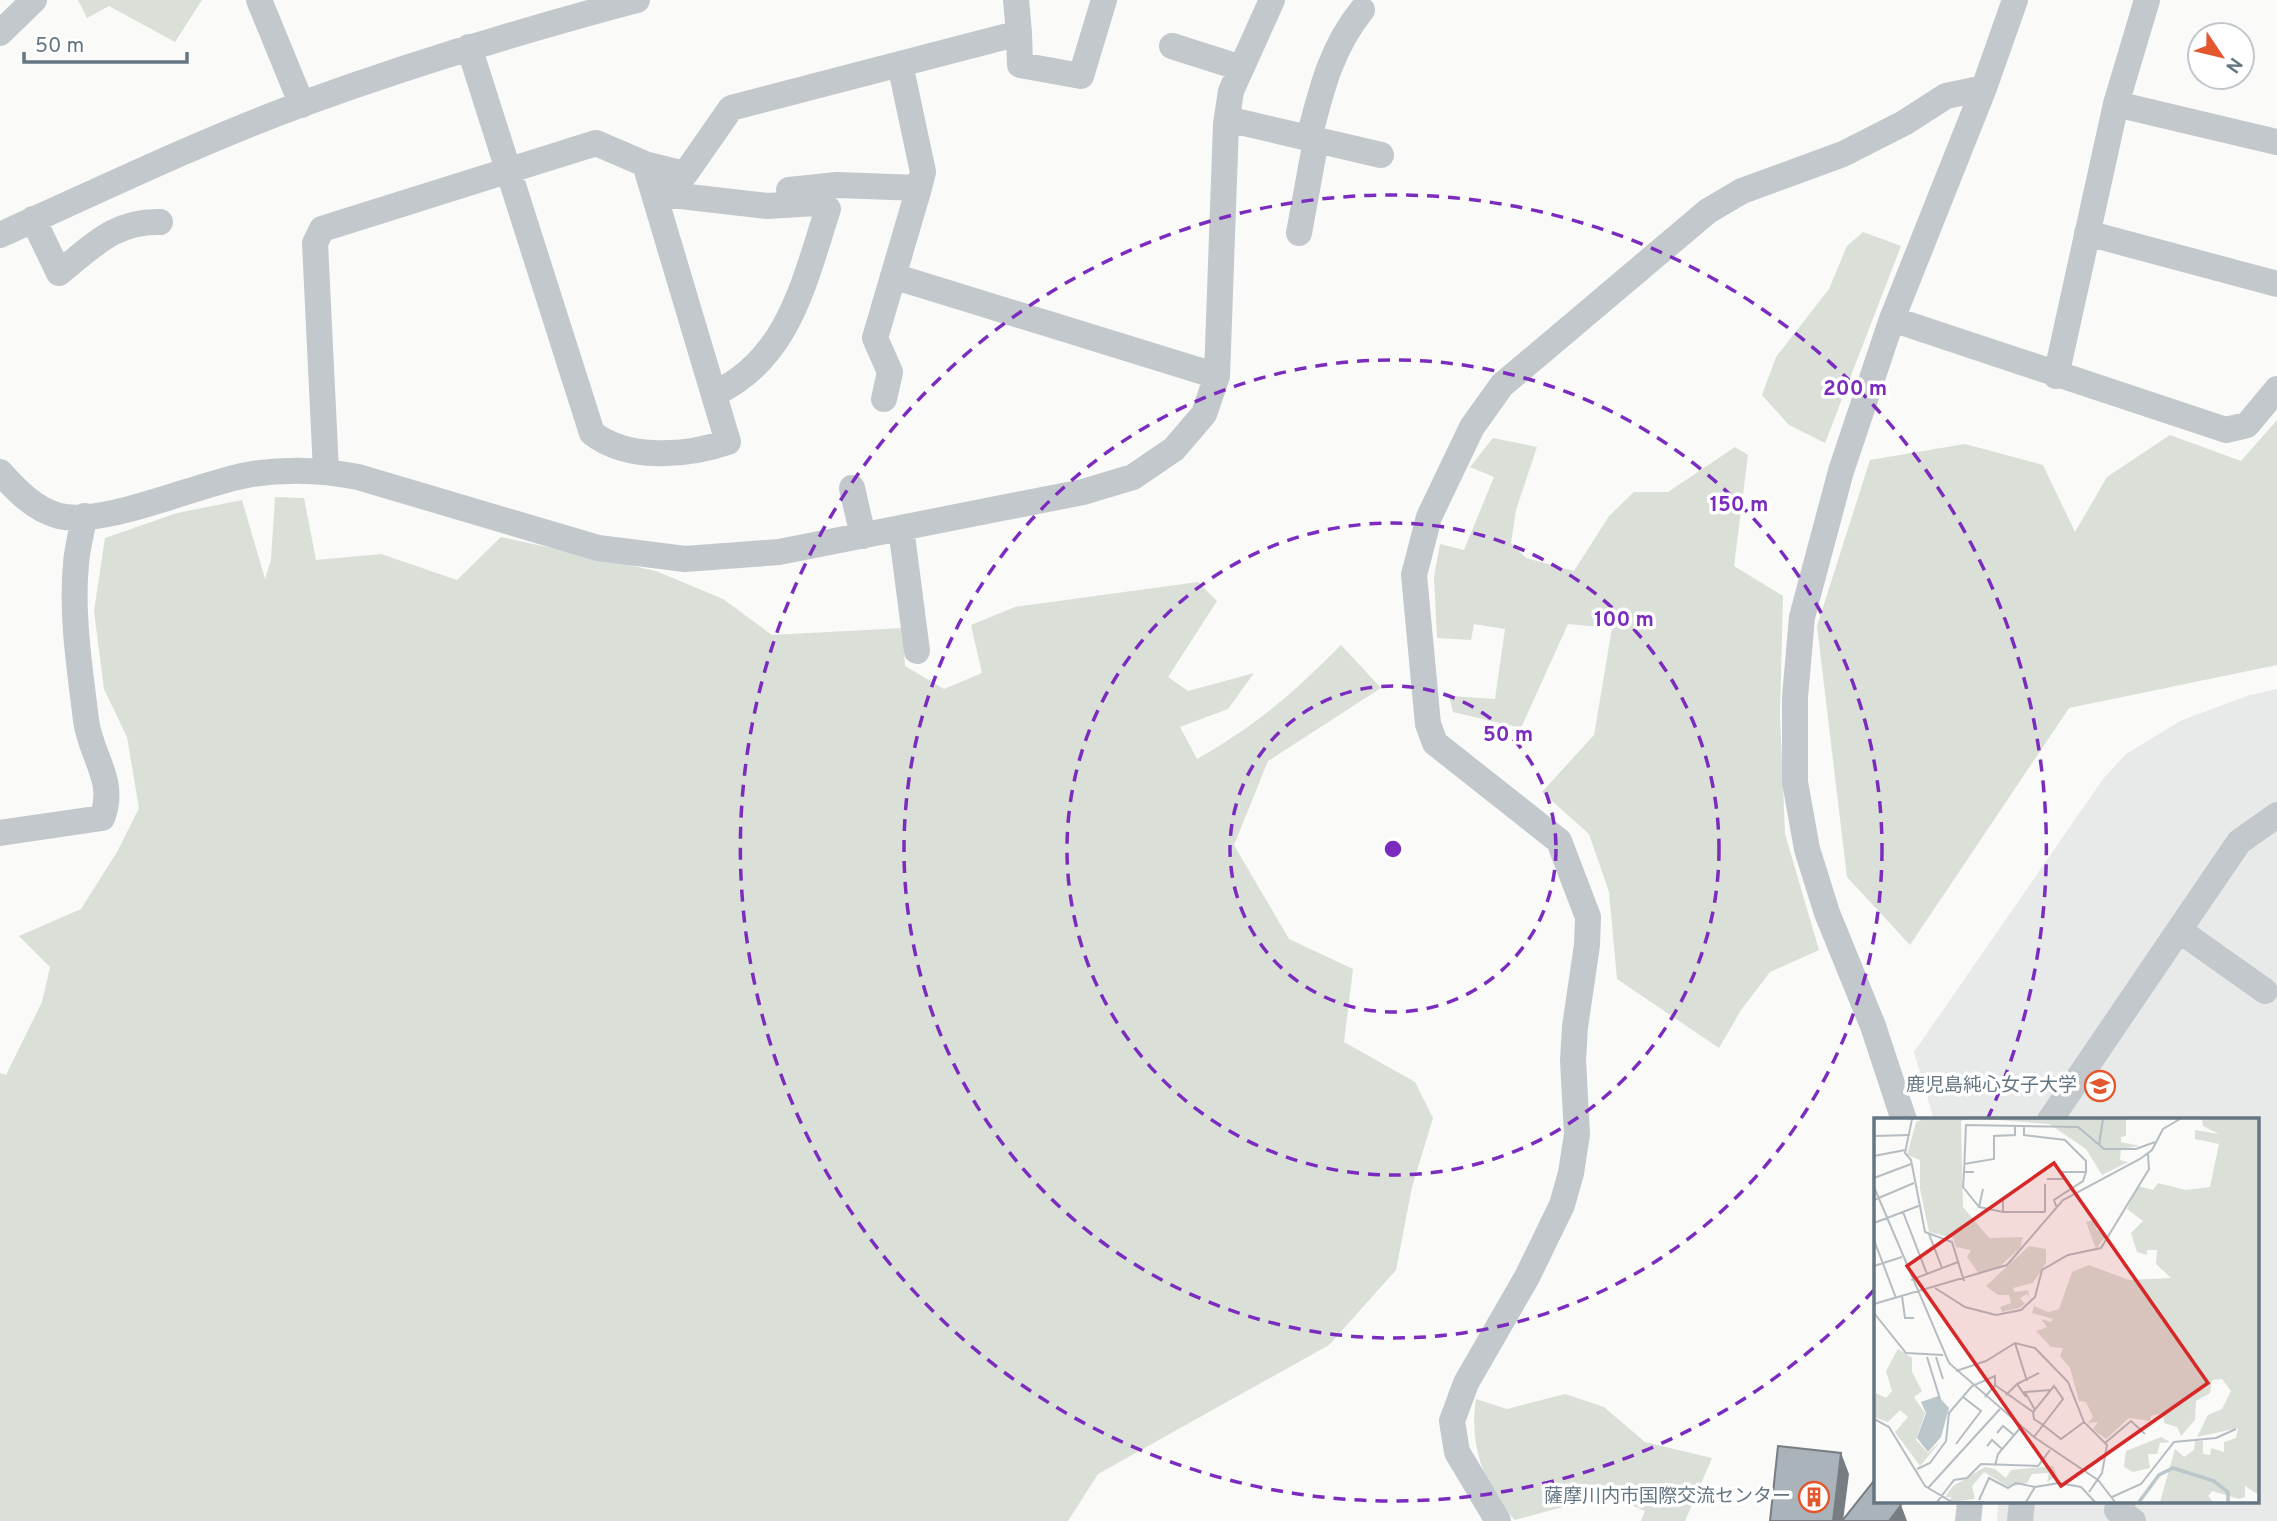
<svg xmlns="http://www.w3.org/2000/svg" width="2277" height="1521" font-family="Overpass,'Noto Sans JP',sans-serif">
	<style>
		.built { fill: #e8e9e9 }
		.green { fill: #dadfd7 }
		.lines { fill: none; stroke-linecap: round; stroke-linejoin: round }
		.minor { stroke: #c3c8cc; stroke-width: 26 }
		.shaded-wall { fill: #777d82 }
		.building { fill: #aab3b9; stroke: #777d82; stroke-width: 2 }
		.ring { fill: none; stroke: #7b2cbf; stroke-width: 3.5; stroke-dasharray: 12 9 }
		.labels { text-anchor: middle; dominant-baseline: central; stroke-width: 7; stroke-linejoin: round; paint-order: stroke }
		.poi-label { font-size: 19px; fill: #657683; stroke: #fff; text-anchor: end }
		.inset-river { fill: none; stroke: #bbc7cb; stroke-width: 3.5 }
		.inset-road { fill: none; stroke: #b5bdc2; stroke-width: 2 }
		.view { fill: #d62828; fill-opacity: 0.15; stroke: #d62828; stroke-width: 3.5 }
		.inset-edge { fill: none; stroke: #657683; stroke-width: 3.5 }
		.centre { fill: #7b2cbf; stroke: #fff; stroke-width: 3.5 }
		.ring-label { font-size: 21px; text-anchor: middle; font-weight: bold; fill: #7b2cbf; stroke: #fff; stroke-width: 7; stroke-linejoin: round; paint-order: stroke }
	</style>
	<rect width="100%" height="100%" fill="#fafaf8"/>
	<path class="built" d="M2277,689v832h-280l1,-19h260v-382h-324l-20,-68 189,-273 23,-25 56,-34 68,-25z"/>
	<path class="green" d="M78,0h124l-27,42 -66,-36 -22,12z
		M1863,232l38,14 -76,197 -36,-18 -27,-30 14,-38 53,-68 18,-43z
		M2277,420v245l-208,43 -159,237 -63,-68 -30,-251 53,-166 95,-16 78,21 32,67 32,-55 63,-42 71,26z
		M1493,438l44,9 -21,63 -5,33 15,15 48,13 35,-55 25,-24h34l67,-45 13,8 -14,111 49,30 -3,118 5,120 34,116 -49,22 -29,38 -22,38 -102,-69 -8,-87 -20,-58 -47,-42 52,-57 18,-107 -44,-4 -47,104 -68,-16 -4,-16 46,3 10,-70 -31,-5 -3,16 -34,-2 -3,-61 6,-33 24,6 30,-73 -24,-10z
		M275,497l29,1 12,62 65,-6 76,26 44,-43 155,34 67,28 49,36 131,-7 2,38 39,23 38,-16 -11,-48 44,-18 183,-25 19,19 -49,76 20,14 66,-18 -26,36 -48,18 17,32c58,-33 98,-67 144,-114l40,43 -113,73 -34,84 55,94 64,30 -9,73 71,40 18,36 -21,69 -16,83 -67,75 -231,129 -30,47h-1068v-448l6,2 36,-73 8,-35 -31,-31 62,-27 36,-57 22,-44 -12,-71 -23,-48 -10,-78 11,-73 72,-25 65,-13 23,79 6,-19z
		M1565,1394l39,13 41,35 67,16 -27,63h-44l4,-10 -37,-16 -93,25c-32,-34 -46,-77 -39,-121l31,10z"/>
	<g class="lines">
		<path class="minor" d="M259,0l43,105
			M0,33l34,-33
			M1019,33l1,32 61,11 23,-76
			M1172,46l69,22
			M2116,104l161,38
			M1227,119l154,36
			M1309,138c12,-47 22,-90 53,-128
			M645,164l40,10 46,-66 288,-75 -3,-33
			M789,190l48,-5 82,3 4,-16 -23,-108
			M654,193l114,13 48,-3 12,6c-24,73 -39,150 -114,185
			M33,219l26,54c34,-27 55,-52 101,-51
			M1299,233l17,-93
			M2087,233l190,51
			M0,235c100,-45 199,-93 302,-131 110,-40 222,-74 335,-104
			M893,276l324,100
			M1892,319l334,111 21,-5 30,-36
			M2056,376l60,-272 31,-104
			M884,399l6,-27 -15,-34 44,-150
			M326,471l-11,-228 7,-14 274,-86 49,21 83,278c-41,14 -100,19 -136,-9l-123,-386
			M0,472c16,18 34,37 59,44 47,11 142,-34 193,-42 34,-5 72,-4 106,3l240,71 87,11 94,-7 304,-60 50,-15 41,-28 30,-35 13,-38 9,-252 5,-33 41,-91
			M852,488l11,48
			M901,528l16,123
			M0,833l102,-15c15,-37 -12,-63 -16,-98 -6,-50 -15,-106 -10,-156 1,-16 6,-32 8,-48
			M2179,930l60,-88 38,-27
			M1904,1120l-31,-94 -46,-113 -20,-64 -12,-67v-85l7,-80 39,-146 51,-152 92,-231 31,-88
			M2050,1120l129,-190 86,61
			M2123,1502l-6,8 16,11
			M1498,1521l-41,-69 -5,-31 14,-38 61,-106 35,-72 9,-32 6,-39 -4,-74 2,-33 12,-82 1,-28 -29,-76 -124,-98 -7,-19 -14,-149 15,-58 43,-90 30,-42 206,-174 34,-20 101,-37 61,-31 42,-27 38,-8
			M1968,1521l2,-19
			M2020,1521l2,-19"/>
	</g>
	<path class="shaded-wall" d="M1841,1453l8,21 -6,47h-10z
		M1901,1505l6,16h-18z"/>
	<path class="building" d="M1778,1446l63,7 -8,68h-63z
		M1873,1482l3,3v17h21l4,3 -12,16h-47z"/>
	<g class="ring">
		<circle cx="1393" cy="849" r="163"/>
		<circle cx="1393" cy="849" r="326"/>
		<circle cx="1393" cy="849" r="489"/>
		<path d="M1874 1290A653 653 0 1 1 1987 1120"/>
	</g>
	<defs>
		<g id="university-ring" transform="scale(1.575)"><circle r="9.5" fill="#fff" stroke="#e4572e" stroke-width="1.5"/><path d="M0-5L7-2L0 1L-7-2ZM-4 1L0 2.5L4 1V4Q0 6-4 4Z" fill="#e4572e"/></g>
		<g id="building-ring" transform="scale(1.575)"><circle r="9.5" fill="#fff" stroke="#e4572e" stroke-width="1.5"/><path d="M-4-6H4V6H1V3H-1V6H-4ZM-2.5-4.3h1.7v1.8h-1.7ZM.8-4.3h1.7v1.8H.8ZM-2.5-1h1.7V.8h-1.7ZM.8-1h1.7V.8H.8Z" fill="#e4572e"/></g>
	</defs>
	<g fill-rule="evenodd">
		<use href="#university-ring" x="2100" y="1086"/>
		<use href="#building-ring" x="1814" y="1497"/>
	</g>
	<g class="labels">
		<g class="poi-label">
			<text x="2077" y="1086">鹿児島純心女子大学</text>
			<text x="1791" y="1497">薩摩川内市国際交流センター</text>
		</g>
	</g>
	<g transform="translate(1874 1118)">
		<rect width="385" height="385" fill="#fafaf8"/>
		<path d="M49,1h44l-6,2 2,86 26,31 34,-1 -3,11 -22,20 -19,6 -12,-17 4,-7 -15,-3 -3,-9 -24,-6 -9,-43v-29l-13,-5 9,-33zM110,1h142v17l-5,1v5l19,4 -19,3 -1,11 8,2 -26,13 -16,-26 -37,-25zM328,1h57v376l-14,-9v11l-6,2 -27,-8 -4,5 5,6h-53l15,-53 9,8 10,-7 1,-9h8v13l7,1 1,-7 13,4v-10l12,-4 2,-10 -41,9 11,-22 14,-6 9,-18 -9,-12 -10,1 -2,13 -14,8 -1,19 -14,16 -4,-9 -13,-4v-10l-13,3 -1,5 -21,-3 -23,21 -13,-10 5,-7 -10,1 5,-6 -7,-15 -7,-1 -9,-33 -10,-12 3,-8 -12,-1 -15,-16 11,-4 -6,-8 10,3 2,-3 -21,-6 2,-7 14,6 11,-3 13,-37 17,-7 40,15 42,-2 -15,-14 1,-14h-10v5l-10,-3 -6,-19 12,-12 -16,-12 11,-23 15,4 5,-7 28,7 24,-3 9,-43 -24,-5v-9l24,4 -16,-8zM224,101l-2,10 9,8 -9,12 -10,-27zM155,128l17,3v14l-13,20 -20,5 2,4 13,-2 2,9 -3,-5 -7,4 5,6 -6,4 -17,4 -2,-5 11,-4 -2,-8h-11l-12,-9zM24,231l14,9v14l10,19 -8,6 11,16 -9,27 12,13 13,-12 -21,25 -25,-34 13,-15 -8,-7 -12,12 -14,-5v-25l12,6 6,-7 -6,-20zM287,319l9,5 -10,1 -3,11h-9l2,14 -17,4 -9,-5 2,-16zM179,348l4,10 -10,6 2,-9 -17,1 -5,9 -18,4 -25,-15 -12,14 3,13 -24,3v-5h-6l8,-11 32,-19 10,2 11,9 5,-8z" fill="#dadfd7"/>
		<path d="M64,278l11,12 -8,29 -13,15 -11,-14 9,-25 -5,-11z" fill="#bbc7cb"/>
		<path class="inset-river" d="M265,384l20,-27 14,-7 41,13 14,11v10"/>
		<path class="inset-road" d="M38,1l-7,34 6,7 14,72 27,10 12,39M150,9v8l41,5 21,21v11h-23v7h-16M0,18l36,-1M225,27l4,-26M0,38l31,-6M90,46l30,-5v-23l21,-1v-8M90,54l2,-47 112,2 26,22h32l19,-7M100,54h-10l-1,15 16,20M0,60l37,-14M171,66v28M0,69l75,176 85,74 64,43 17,22M109,71l-4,18 24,5M0,82l40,-17M129,82v12h42M182,88l-2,-6 29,-19 3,-9M29,94l24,62M0,105l47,-18M55,116l13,34M0,122l22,58M0,148l28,-9M37,162l47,-18M61,170l30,19 31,8 25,-5 14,-13 7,-27 26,-15 33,-7 48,-79 -1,-15M28,178l3,22h9M0,186l133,-39 56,-65 77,-41 12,-9 11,-21 17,-10M0,195l32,40 37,2M141,225l12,38M53,239l13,42M62,239l7,22M82,253l30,-10 29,-18 20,5 33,34 16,40 23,23 -5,28 -13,19M143,266l22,-11M132,277l11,-11 9,13M111,279l10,-12 38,27M161,292l-10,-18 25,-2M0,301l15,8 36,59 27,16h33M123,315l6,-7 11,9M160,319l9,-12 20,-26 -9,-13 -21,26 1,7 9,6 18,14 23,-17M231,325l26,-22 14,13M82,326l25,-33 -18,-14M113,328l5,-6 10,9M121,348l3,-12 23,-27M43,351l13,-6 16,-22 3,-28 23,-27 23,-10v9M54,370l72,-79M238,379l29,-13 33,-42 42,-4 20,-9M105,382l10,-22 19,10 8,-5 19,4M63,384l17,-22 13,-2 14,-14 57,2 12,-16M152,384l9,-15 24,-4 22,4 14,15"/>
		<path class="view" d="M180,45l154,220 -147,103 -154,-220z"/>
		<rect width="385" height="385" class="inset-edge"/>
	</g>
	<circle cx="1393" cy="849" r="10" class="centre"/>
	<g class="ring-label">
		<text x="1855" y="395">200 m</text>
		<text x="1739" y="511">150 m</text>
		<text x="1624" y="626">100 m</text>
		<text x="1508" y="741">50 m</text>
	</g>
	<g transform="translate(2221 56) rotate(125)"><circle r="33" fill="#ffffff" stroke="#c1c8cd" stroke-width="2"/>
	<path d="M0-5L12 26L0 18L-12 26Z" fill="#e4572e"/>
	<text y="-10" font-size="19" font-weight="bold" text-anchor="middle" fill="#657683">N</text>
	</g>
	<path d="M24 52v10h163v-10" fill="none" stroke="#657683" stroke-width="3.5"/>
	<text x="35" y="52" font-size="21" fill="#657683" stroke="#ffffff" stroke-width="5" paint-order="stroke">50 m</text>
</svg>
